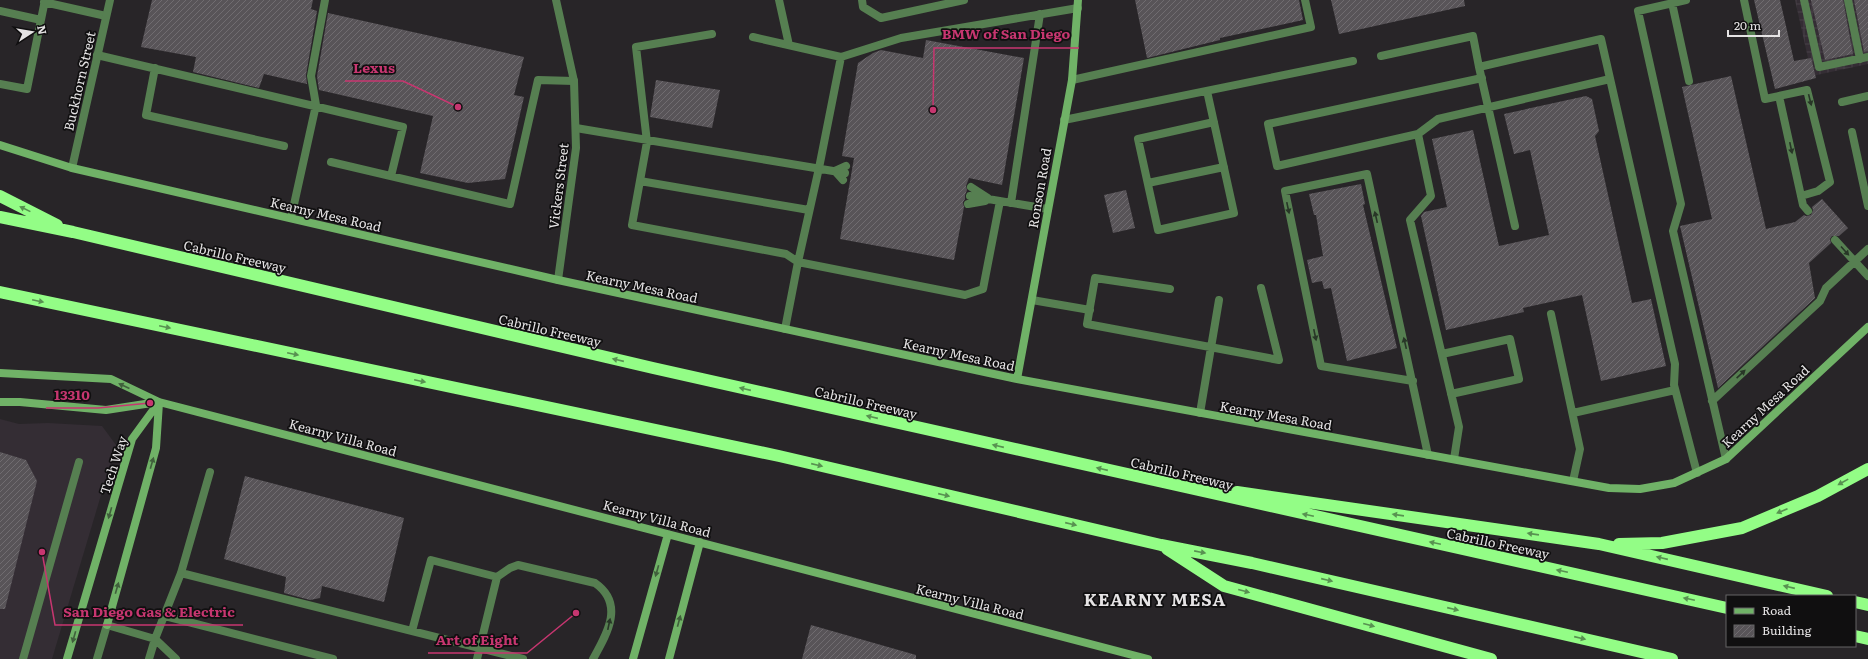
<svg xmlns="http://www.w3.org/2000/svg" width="1868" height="659" font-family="Literata,serif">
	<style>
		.built { fill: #342d34 }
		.industrial { fill: url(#industrial-grid) }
		.building { fill: url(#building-hatch) }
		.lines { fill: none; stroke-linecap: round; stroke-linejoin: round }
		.lane { stroke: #567f51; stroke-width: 8 }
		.street { stroke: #567f51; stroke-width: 8 }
		.secondary { stroke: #70b267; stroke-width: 8 }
		.highway { stroke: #93fd86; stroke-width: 12 }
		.oneway { fill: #283627 }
		.oneway2 { fill: #589251 }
		.oneway3 { fill: #40603c }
		.labels { text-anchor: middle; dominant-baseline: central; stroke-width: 3.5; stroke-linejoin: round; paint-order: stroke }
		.street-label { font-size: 13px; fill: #e5e3e4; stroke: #100f10 }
		.district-label { font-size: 17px; font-weight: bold; letter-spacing: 1px; fill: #e5e3e4; stroke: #100f10 }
		.leader { fill: none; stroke: #c73670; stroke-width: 1.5 }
		.callout-dot { fill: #c73670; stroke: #100f10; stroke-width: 1.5 }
		.callout-label { font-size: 14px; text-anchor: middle; font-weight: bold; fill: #c73670; stroke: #100f10; stroke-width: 3.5; stroke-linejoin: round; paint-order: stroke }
	</style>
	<defs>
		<pattern id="industrial-grid" width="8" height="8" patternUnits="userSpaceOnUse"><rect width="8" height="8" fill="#342d34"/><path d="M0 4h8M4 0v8" fill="none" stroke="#484148"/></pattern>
		<pattern id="building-hatch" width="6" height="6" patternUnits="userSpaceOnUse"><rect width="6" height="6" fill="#585458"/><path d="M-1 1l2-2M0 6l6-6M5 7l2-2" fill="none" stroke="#706c70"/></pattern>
	</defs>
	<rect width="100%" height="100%" fill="#282528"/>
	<path class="built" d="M0,419l19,5 29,-1 54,3 14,19 -64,214h-52z"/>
	<path class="industrial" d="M1795,0h73v64l-56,12z"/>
	<path class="building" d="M152,0h161l-2,9 6,2 -11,64 1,9 -43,-10 -5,14 -66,-16 3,-15 -55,-10z
		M1135,0h164l4,20 -83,18v2l-73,18z
		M1331,0h133l1,6 -126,28z
		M1754,0h26l14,61 17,-3 5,20 -41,11z
		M1811,0h32l10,54 -28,6z
		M1854,0h14v51l-4,1z
		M328,13l196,44 -10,38 10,2 -19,82 -37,4 -48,-10 13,-57 -114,-26 -2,-14z
		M926,40l98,18 -22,127 -33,-7 -3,8 1,4 -2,5v4l-2,3 1,5 -10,53 -114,-21 14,-81 -12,-2 16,-93 15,-10 8,-3 42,8z
		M1731,76l35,153 29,-7 9,-7 2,1 5,-1 2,-5 -1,-3 10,-8 26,29 -9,8h-7l-2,3 1,4 -22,20 6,35 -97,90 -38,-162 32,-7 -30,-132z
		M656,80l64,10 -8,38 -62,-11z
		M1586,96l6,3 7,32 -4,5 37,167 19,-4 15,67 -65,15 -19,-86 -59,13 1,4 -78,18 -25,-114 3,-4 23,-5 -15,-68 41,-9 26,116 50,-11 -19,-85 -16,4 -10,-40z
		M1361,184l4,20 -2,1 34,143 -50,13 -16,-73 -7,1 -2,-8 -10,2 -5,-23 16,-4 -7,-41h-2l-5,-21z
		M1126,190l9,38 -22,5 -9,-38z
		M0,452l26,8 11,21 -32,128h-5z
		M245,476l159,42 -20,84 -62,-16 -2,12 -10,2 -26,-7 2,-16 -62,-18z
		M811,625l105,30v4h-114z"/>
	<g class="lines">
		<path class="lane" d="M779,0l10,45
			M862,0l1,7 18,11 83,-18
			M1686,0l-48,11 43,193 -8,27 53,228
			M1744,0l21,99 42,-9 23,92 -12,9 -17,5
			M1804,0l15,67 49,-10
			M1848,0l12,59
			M44,2l62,14
			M1672,3l17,78
			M0,11l41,9
			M712,34l-76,13 11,95 -15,83 154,29 12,8 21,-94 22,-111 60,-19 177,-30
			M753,37l88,20
			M97,55l306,72 -12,49
			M1381,56l92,-20 6,31
			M155,68l-9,47 138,31
			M1482,78l-214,46 9,42 141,-32 20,-15 172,-40
			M1072,80l239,-53 -6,-27
			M0,84l27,5 18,-89
			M1207,91l27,122 -76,17 -20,-91 76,-17
			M1779,96l24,109 5,6
			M1842,102l26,-6
			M1064,120l289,-59
			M576,128l269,45
			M1852,132l16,74
			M1418,134l13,62 -21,24 49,207 -5,32
			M331,162l179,42 28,-124 36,1
			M843,180l-8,-9 11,-5
			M640,181l169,29
			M1148,183l76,-16
			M971,187l17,11
			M970,196l78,13
			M1011,203l29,-189
			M968,204l17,-3
			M291,218l25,-113 -5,-29 14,-76
			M1515,226l-36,-159 122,-28 74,325 -1,21 23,88
			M1835,240l33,36
			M1170,289l-75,-11 -8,46 192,36 -18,-72
			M1032,300l58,10
			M1551,314l29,135 -7,32
			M785,329l13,-67 167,33 18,-6 17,-88
			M1442,354l68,-15 9,40 -68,15
			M1413,381l-92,-15 -36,-175 82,-17 61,281
			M1712,401l108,-100 6,-13 42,-39
			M1200,413l19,-113
			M1573,413l102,-23
			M181,573l342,86
			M497,577l13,-9 8,-3 77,18c30,21 12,51 -2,76
			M165,616l168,43
			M107,625l48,14 21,20
			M412,631l19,-71 66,17 -20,82
			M23,659l56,-197
			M149,659l6,-20 26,-66 29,-101"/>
		<path class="street" d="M556,0l18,81 2,67 -18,132
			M72,168l38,-168
			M97,659l10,-34"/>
		<path class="secondary" d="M0,145l72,23 486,112 459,99 592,109 31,1 34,-6 52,-24 142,-132
			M0,373l111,6 48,23 989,257
			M1017,379l55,-299 6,-80
			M0,402h20l86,8 52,-8
			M107,625l49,-177 3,-45
			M67,659l65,-220 27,-37
			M633,659l35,-125
			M669,659l31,-117"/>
		<path class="highway" d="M0,196l57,29
			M0,217l73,15 580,136 1074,240
			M0,292l779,164 382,89 91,18 420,96
			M1237,492l362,52 228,52
			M1619,544l43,-1 80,-15 76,-32 50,-27
			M1167,549l57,37 267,73
			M1855,602l13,3
			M1855,636l13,3"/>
	</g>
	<defs><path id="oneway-solid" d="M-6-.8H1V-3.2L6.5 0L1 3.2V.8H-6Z"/></defs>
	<g class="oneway">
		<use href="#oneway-solid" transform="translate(1810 100) rotate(76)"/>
		<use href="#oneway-solid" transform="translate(1791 148) rotate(78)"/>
		<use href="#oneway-solid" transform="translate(1288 208) rotate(78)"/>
		<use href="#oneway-solid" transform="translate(1376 217) rotate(-103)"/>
		<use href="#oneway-solid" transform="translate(1845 251) rotate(48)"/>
		<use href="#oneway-solid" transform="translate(1315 335) rotate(78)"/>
		<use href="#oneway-solid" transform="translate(1405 343) rotate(-103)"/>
		<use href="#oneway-solid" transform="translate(1741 374) rotate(-43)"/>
		<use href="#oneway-solid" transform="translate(609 624) rotate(-78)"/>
	</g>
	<g class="oneway2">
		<use href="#oneway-solid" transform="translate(25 209) rotate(-154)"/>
		<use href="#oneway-solid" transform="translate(38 301) rotate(12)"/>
		<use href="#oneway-solid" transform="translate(165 327) rotate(12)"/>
		<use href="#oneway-solid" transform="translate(293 354) rotate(12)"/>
		<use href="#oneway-solid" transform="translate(618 360) rotate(-167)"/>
		<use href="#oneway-solid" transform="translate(420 381) rotate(12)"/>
		<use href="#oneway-solid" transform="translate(745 389) rotate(-167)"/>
		<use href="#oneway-solid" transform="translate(872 417) rotate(-167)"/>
		<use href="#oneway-solid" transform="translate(998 446) rotate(-167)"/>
		<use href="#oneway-solid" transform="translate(817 465) rotate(13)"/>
		<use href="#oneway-solid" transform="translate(1102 469) rotate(-167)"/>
		<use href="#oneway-solid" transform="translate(1843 482) rotate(151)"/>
		<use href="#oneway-solid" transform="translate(944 495) rotate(13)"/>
		<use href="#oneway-solid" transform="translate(1782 511) rotate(157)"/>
		<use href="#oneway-solid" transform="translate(1308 515) rotate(-168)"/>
		<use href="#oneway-solid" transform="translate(1398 515) rotate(-172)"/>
		<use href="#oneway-solid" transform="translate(1071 524) rotate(13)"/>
		<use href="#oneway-solid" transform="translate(1533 534) rotate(-172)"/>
		<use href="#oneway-solid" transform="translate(1435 543) rotate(-168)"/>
		<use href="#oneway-solid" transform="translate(1200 552) rotate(11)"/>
		<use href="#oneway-solid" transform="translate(1662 558) rotate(-167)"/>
		<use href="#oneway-solid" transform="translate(1562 571) rotate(-168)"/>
		<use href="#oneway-solid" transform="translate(1327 580) rotate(13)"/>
		<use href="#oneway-solid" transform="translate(1789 587) rotate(-167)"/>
		<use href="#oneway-solid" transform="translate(1244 591) rotate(15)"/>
		<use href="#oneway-solid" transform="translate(1689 599) rotate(-168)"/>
		<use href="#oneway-solid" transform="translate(1453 609) rotate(13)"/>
		<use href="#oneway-solid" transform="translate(1369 625) rotate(15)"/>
		<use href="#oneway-solid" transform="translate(1580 638) rotate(13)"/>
	</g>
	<g class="oneway3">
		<use href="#oneway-solid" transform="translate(124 386) rotate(-155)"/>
		<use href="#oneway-solid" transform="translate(152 463) rotate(-74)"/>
		<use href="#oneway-solid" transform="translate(110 513) rotate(106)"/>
		<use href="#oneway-solid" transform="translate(657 571) rotate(106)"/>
		<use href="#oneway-solid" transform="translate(117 588) rotate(-74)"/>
		<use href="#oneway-solid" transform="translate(679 621) rotate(-75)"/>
		<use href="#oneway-solid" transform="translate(74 637) rotate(106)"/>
	</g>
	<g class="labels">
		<g class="street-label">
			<text transform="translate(79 81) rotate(-77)">Buckhorn Street</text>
			<text transform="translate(558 186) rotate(-83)">Vickers Street</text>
			<text transform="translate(1039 188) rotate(-80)">Ronson Road</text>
			<text transform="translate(326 214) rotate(13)">Kearny Mesa Road</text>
			<text transform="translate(235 256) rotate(13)">Cabrillo Freeway</text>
			<text transform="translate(642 286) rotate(12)">Kearny Mesa Road</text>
			<text transform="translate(550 330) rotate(13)">Cabrillo Freeway</text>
			<text transform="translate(959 354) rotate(12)">Kearny Mesa Road</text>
			<text transform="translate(866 402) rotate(13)">Cabrillo Freeway</text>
			<text transform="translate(1765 406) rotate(-43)">Kearny Mesa Road</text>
			<text transform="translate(1276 415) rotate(10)">Kearny Mesa Road</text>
			<text transform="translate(343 437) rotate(15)">Kearny Villa Road</text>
			<text transform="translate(113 465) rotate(-72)">Tech Way</text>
			<text transform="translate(1182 473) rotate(13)">Cabrillo Freeway</text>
			<text transform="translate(657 518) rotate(15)">Kearny Villa Road</text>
			<text transform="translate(1498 543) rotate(12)">Cabrillo Freeway</text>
			<text transform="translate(970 601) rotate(14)">Kearny Villa Road</text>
		</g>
		<g class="district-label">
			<text x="1155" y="598">KEARNY MESA</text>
		</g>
	</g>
	<path class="leader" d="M933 110L934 48H1079M458 107L403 81H345M150 403L98 408H46M42 552L55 625H243M576 613L527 653H428"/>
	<g class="callout-dot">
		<circle cx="933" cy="110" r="4"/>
		<circle cx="458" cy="107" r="4"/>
		<circle cx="150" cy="403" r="4"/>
		<circle cx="42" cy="552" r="4"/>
		<circle cx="576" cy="613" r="4"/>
	</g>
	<g class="callout-label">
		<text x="1006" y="39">BMW of San Diego</text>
		<text x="374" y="73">Lexus</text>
		<text x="72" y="400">13310</text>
		<text x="149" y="617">San Diego Gas &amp; Electric</text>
		<text x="477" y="645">Art of Eight</text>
	</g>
	<rect x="1726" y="595" width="130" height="52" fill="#100f10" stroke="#656465"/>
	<rect x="1734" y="608" width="20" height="6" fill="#70b267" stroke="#656465"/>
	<text x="1762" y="615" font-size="12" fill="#e5e3e4">Road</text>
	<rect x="1734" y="625" width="20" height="12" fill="url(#building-hatch)" stroke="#656465"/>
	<text x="1762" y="635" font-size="12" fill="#e5e3e4">Building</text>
	<g transform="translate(32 32) rotate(78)" stroke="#100f10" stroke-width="3" paint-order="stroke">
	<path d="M0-3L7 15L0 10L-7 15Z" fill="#e5e3e4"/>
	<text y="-6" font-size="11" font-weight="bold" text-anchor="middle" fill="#e5e3e4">N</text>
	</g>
	<path d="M1728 30v6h51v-6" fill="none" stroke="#e5e3e4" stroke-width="2"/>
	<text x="1734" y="30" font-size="12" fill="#e5e3e4" stroke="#100f10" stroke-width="3" paint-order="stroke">20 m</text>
</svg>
